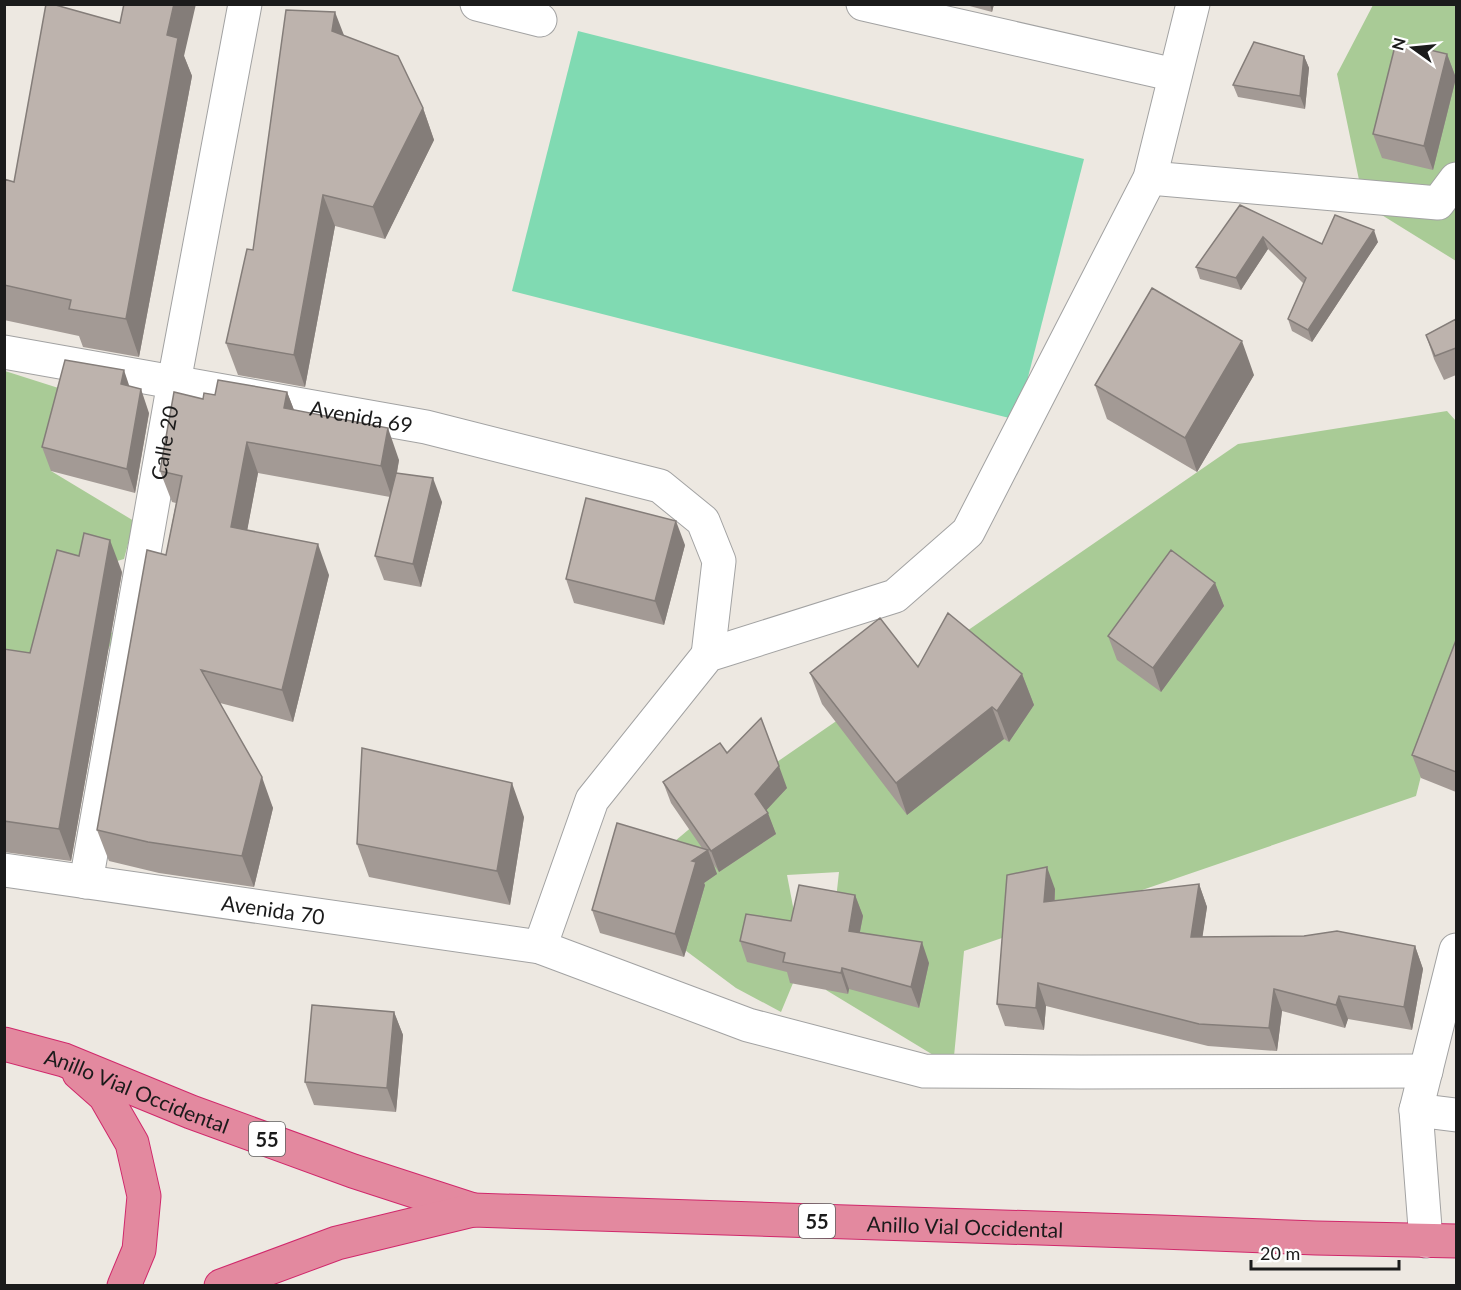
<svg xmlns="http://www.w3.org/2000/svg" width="1461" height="1290" font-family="Lato,sans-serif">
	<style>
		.forest { fill: #a9cb96 }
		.pitch { fill: #80dab2 }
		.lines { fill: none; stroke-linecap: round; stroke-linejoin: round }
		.minor-casing { stroke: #a2a2a2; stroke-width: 35 }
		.highway-casing { stroke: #d0286b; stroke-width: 35 }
		.minor { stroke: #fff; stroke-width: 33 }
		.highway { stroke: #e3899f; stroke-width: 33 }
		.wall { fill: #a39a95 }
		.shaded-wall { fill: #847d79 }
		.building { fill: #bdb3ad; stroke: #847d79; stroke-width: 1.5 }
		.labels { text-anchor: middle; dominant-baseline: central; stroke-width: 5; stroke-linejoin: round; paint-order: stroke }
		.shield { fill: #fff; stroke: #5f5f5f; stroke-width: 1.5 }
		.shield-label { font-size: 20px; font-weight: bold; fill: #1b1b1b }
		.street-label { font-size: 21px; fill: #1b1b1b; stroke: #fff }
	</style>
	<rect width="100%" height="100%" fill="#ede8e1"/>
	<path class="forest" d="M1373,5h83v256l-92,-57 -27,-130z
		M5,371l66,21 -20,79 83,50 -10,38 -56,16 -10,44 59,15 -33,56 -79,-11z
		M1447,411l9,10v216l-40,159 -452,155 -11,116 -127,-77 13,-118 -52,3 16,84 -22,53 -45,-24 -125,-93 121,-102 506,-349z"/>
	<path class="pitch" d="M578,31l506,128 -67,261 -505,-129z"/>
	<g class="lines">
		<g class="minor-casing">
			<g id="minor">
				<path d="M477,4l63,16"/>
				<path d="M863,4l312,71"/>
				<path d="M1150,178l288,25 18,-24"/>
				<path id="s1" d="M4,352l422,75 234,59 43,35 16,40 -11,94"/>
				<path id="s2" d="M4,870l536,77 208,78 176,46 157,1 345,-1"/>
				<path id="s3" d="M86,882l88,-500 71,-378"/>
				<path d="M540,947l52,-147 116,-145 187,-59 73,-64 182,-354 43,-174"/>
				<path d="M1416,1110l40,5"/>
				<path d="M1426,1241l-10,-131 40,-160"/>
			</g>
		</g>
		<g class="highway-casing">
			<g id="highway">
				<path id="s4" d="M4,1044l60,16 127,52 162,59 120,39"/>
				<path d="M79,1073l26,23 27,47 12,53 -5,54 -15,36"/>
				<path id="s5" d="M221,1286l116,-43 136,-33 688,22 155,6 140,3"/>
			</g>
		</g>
		<use href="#minor" class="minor"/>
		<use href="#highway" class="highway"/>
	</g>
	<path class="wall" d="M962,4h32l-2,8z
		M344,36l79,72 11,32 -49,99 -50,-13 -30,161 -67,-12 -12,-32 27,-93z
		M1447,54l9,24 -23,92 -51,-12 -9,-24z
		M184,56l8,20 -53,281 -56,-10 -4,-11 -75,-16v-141l10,3z
		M1304,56l5,12 -4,41 -67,-12 -5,-12z
		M1240,205l82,39 56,-2 -66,100 -20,-11 -4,-12 16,-35 -36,-35 -27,41 -41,-11 -4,-12z
		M1456,319v56l-12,5 -10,-21 -8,-24z
		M1254,375l-57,97 -90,-53 -12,-34z
		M287,392l7,18 105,50 -2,13 45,29 -21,85 -37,-7 -9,-24 15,-59 -132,-24 -11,57 82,45 -36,147 -73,-19 53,105 -19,79 -95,-14 -50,-12 -12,-31 69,-275 10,-52 -4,-1 -12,-31 43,-72 12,-4z
		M149,413l-14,80 -84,-22 -9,-24z
		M685,545l-21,80 -90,-22 -8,-24z
		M122,572l-51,289 -67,-9v-203l26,4z
		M1215,583l9,23 -63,86 -44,-32 -9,-24z
		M1456,640v152l-35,-14 -9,-23z
		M918,667l104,7 12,31 -25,37 -5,-3 -97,76 -85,-111 -12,-31z
		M727,753l60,35 -21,22 10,24 -57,38 -5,-7 3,9 -13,9 1,2 -21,72 -84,-24 -8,-23 110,-62 -31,-45 -8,-21z
		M524,817l-14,88 -141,-28 -12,-33z
		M1199,884l8,23 -5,30 213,9 8,23 -11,61 -64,-11 -3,9 -63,-17 -5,40 -69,-5 -162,-40 -2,24 -39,-4 -8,-22 58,-115v12z
		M855,895l8,21 -3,16 69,31 -10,45 -70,-19 -1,5 -58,-11 -3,-11 -40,-10 -7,-21z
		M394,1012l9,23 -7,77 -82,-7 -9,-23z"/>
	<path class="shaded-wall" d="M174,4h22l-12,52 8,20 -53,281 -13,-38 41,-284z
		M990,4h4l-2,8z
		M335,12l12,31 -15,-12z
		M1447,54l9,24 -23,92 -9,-24z
		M1304,56l5,12 -4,41 -5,-13z
		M423,108l11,32 -49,99 -12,-32z
		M323,195l12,31 -30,161 -11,-32z
		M1374,230l4,12 -66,100 -4,-12z
		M1263,237l5,12 -27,41 -5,-12z
		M1242,341l12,34 -57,97 -12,-34z
		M124,370l8,24 -11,-10z
		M141,389l8,24 -14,80 -8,-24z
		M287,392l12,31 -15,-15z
		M388,428l11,32 -7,38 -11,-32z
		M247,442l11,31 -16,85 -11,-31z
		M433,478l9,24 -21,85 -8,-23z
		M676,521l9,24 -21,80 -9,-24z
		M110,540l12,32 -51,289 -12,-32z
		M318,544l11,31 -36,147 -11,-32z
		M1215,583l9,23 -63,86 -8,-24z
		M1022,674l12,31 -25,37 -12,-31z
		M992,707l12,32 -97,76 -11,-32z
		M779,766l8,22 -25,27 -7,-21z
		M262,777l11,31 -19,79 -12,-31z
		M512,783l12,34 -14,88 -13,-34z
		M768,813l8,21 -57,38 -8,-21z
		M708,850l9,24 -13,9 1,2 -21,72 -9,-23 17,-73z
		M1047,867l8,22 -2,36 -9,-23z
		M1199,884l8,23 -8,53 -8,-23z
		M855,895l8,21 -7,35 -7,-20z
		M922,942l7,21 -10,45 -8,-21z
		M1415,946l8,23 -11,61 -8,-23z
		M842,968l7,21 -1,5 -7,-21z
		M1038,983l8,23 -2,24 -8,-22z
		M1274,989l8,22 -5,40 -8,-23z
		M1339,996l9,23 -3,9 -9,-23z
		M394,1012l9,23 -7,77 -9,-24z"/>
	<path class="building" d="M46,4h6l68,19 4,-19h50l-7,31 11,3 -52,281 -57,-10 2,-9 -67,-15v-106l10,3z
		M286,10l49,2 -3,19 66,25 25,52 -50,99 -50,-12 -29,160 -68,-12 21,-94 6,1z
		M1254,42l50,14 -4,40 -67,-11z
		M1396,42l51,12 -23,92 -51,-12z
		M1240,205l82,39 13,-29 39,15 -66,100 -20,-11 18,-41 -43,-41 -27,41 -40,-11z
		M1152,288l90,53 -57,97 -90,-53z
		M1456,319v29l-21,8 -9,-21z
		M65,360l59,10 -3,14 20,5 -14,80 -85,-22z
		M218,380l69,12 -3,16 104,20 -7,38 -134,-24 -16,85 87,17 -36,146 -81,-20 61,107 -20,79 -94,-14 -51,-12 50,-280 19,5 16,-79 -22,-5 14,-79 29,7 1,-6 11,2z
		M396,473l37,5 -20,86 -38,-8z
		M586,498l90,23 -21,80 -89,-22z
		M84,533l26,7 -51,289 -55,-8v-172l26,4 27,-103 22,6z
		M1171,550l44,33 -62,85 -45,-32z
		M948,613l74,61 -25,37 -5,-4 -96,76 -86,-110 70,-55 38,49z
		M1456,640v132l-44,-17z
		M761,718l18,48 -24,28 13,19 -57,38 -48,-69 57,-39 7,10z
		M362,748l150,35 -15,88 -140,-27z
		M617,823l91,27 -16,11 4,1 -21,72 -83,-24z
		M1047,867l-3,35 155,-18 -8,53 113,-1 33,-5 78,15 -11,61 -65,-11 -3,9 -62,-16 -5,39 -70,-4 -161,-41 -2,25 -39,-4 10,-129z
		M799,885l56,10 -6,36 73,11 -11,45 -69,-19 -1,5 -58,-11 2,-9 -45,-12 6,-27 45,7z
		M312,1005l82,7 -7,76 -82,-6z"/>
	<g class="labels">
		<g class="shield">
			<rect x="249" y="1122" width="36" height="34" rx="4.5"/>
			<rect x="799" y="1204" width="36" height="34" rx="4.5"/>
		</g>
		<g class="shield-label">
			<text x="267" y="1139">55</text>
			<text x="817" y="1221">55</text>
		</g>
		<g class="street-label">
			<text stroke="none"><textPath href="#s1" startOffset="363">Avenida 69</textPath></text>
			<text stroke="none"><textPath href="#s3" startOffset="446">Calle 20</textPath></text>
			<text stroke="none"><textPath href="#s2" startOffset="272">Avenida 70</textPath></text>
			<text stroke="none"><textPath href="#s4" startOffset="141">Anillo Vial Occidental</textPath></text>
			<text stroke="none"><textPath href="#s5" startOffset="756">Anillo Vial Occidental</textPath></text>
		</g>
	</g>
	<rect width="1461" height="1290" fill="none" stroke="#1b1b1b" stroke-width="12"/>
	<g transform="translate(1413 48) rotate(285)" stroke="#ffffff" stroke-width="4.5" paint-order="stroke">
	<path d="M0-4.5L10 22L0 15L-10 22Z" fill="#1b1b1b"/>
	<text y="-9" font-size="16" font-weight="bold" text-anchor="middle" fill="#1b1b1b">N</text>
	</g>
	<path d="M1251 1260v9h148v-9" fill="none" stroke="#1b1b1b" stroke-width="3"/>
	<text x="1260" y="1260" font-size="18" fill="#1b1b1b" stroke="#ffffff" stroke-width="4.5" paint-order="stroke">20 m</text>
</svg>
